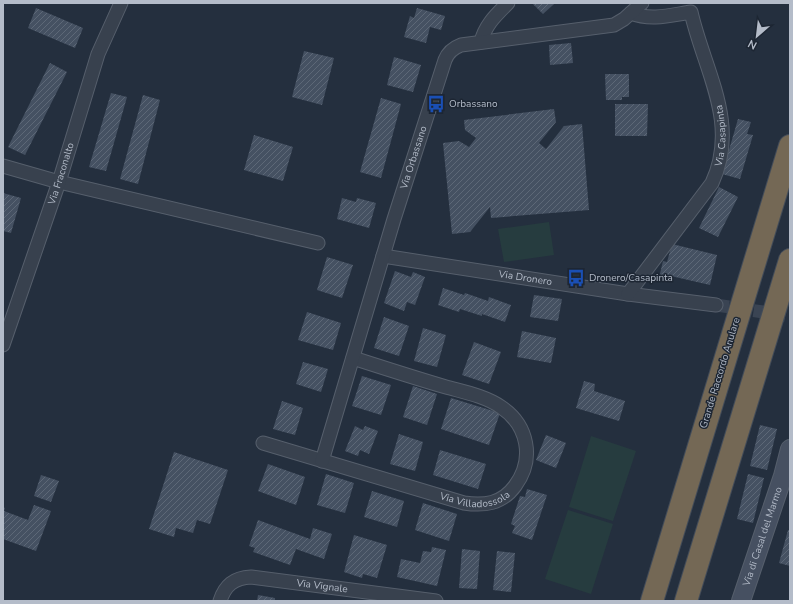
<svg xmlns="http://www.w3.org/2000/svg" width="793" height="604" font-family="'Nunito Sans',sans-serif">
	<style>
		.green { fill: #263c3f }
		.building { fill: url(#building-hatch) }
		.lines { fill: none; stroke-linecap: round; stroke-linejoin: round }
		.street-tunnel { stroke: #3a4453; stroke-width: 13; stroke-dasharray: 13 6; stroke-linecap: butt }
		.street-casing { stroke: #565f6c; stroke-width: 15 }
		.secondary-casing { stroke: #565f6c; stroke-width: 20 }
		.highway-casing { stroke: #434c59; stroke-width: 24 }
		.street { stroke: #38414e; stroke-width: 13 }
		.secondary { stroke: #465061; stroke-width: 18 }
		.highway { stroke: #746855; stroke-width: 22 }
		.labels { text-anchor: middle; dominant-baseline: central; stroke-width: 3; stroke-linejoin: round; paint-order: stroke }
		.poi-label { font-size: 10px; fill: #b4bcc9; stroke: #1d2633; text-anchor: start }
		.street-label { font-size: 10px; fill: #b4bcc9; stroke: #1d2633 }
	</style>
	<defs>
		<pattern id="building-hatch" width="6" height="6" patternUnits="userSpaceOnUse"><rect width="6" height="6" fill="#455162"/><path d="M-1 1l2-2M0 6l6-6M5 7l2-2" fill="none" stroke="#5d6877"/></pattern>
	</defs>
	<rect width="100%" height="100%" fill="#242f3e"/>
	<path class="green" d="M549,222l5,33 -50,7 -6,-33z
		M591,436l45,15 -23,70 -44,-14z
		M568,510l45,14 -22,70 -46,-15z"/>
	<path class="building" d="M532,3h23l-12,11z
		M36,8l47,20 -8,20 -47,-20z
		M417,8l28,8 -4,14 -11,-3 -4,16 -22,-6 6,-21 4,2z
		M571,43l2,20 -23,2 -1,-20z
		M304,51l30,7 -12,47 -30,-8z
		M394,57l27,8 -8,27 -26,-7z
		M50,63l17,9 -42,83 -17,-8z
		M605,74h24v23h-7v3h-16z
		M111,93l16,4 -21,74 -17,-4z
		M143,95l17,5 -22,84 -18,-5z
		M381,98l20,6 -20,74 -21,-6z
		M615,104h33l-1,32h-32z
		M554,109l2,13 -17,21 7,6 18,-23 18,-2 7,86 -98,8 -1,-11 -20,25 -18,2 -9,-91 16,-2 10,6 7,-9 -11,-8 -1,-10z
		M738,119l13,3 -4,12 6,1 -13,44 -18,-5z
		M254,135l39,12 -10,34 -39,-11z
		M719,187l19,10 -20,40 -19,-9z
		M3,193l18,5 -10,35 -8,-2z
		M342,198l14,4 1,-4 19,5 -7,25 -32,-9z
		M672,244l45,11 -7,30 -39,-9 -1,4 -11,-2 4,-17 4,1z
		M327,257l26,8 -11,33 -25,-8z
		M395,271l16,6 2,-5 12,5 -10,28 -8,-3 -3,9 -20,-8z
		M443,288l21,7 1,-2 23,8 1,-4 22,8 -6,17 -23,-8v2l-22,-7 -1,3 -21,-7z
		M534,295l28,4 -4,22 -28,-4z
		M307,312l34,11 -8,27 -35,-10z
		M384,317l25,9 -10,30 -25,-8z
		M423,328l23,7 -9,32 -23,-6z
		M522,331l34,7 -5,25 -34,-6z
		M474,342l27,10 -12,32 -27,-9z
		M303,362l25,7 -7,23 -25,-8z
		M362,376l29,9 -10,30 -29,-9z
		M584,381l11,3 -1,7 31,10 -6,20 -43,-13z
		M413,386l24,8 -10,31 -24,-8z
		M451,398l49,15 -11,32 -48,-16z
		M282,401l21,7 -8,27 -22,-6z
		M760,425l17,4 -10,41 -17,-4z
		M355,426l8,4 2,-4 13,5 -9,23 -9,-4 -2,6 -13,-5z
		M399,434l24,8 -8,29 -25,-7z
		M546,435l20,8 -10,25 -20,-8z
		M440,450l46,14 -8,25 -45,-14z
		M174,452l54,18 -18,54 -13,-4 -4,13 -17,-5 -2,9 -25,-8z
		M268,464l37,13 -9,28 -38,-14z
		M326,474l28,9 -9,30 -28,-8z
		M748,474l16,4 -11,45 -16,-4z
		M41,475l18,6 -8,21 -17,-6z
		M527,489l20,6 -15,45 -20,-7 3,-7 -4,-2 9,-28 5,1z
		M372,491l32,10 -7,26 -33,-10z
		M423,503l34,11 -8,27 -34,-11z
		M34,505l17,6 -15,40 -33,-12v-32l2,1 -1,3 24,9z
		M258,520l52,19 3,-11 19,6 -8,25 -28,-10 -6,16 -37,-13 2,-4 -6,-2z
		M788,530h2v36l-11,-3z
		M354,535l33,10 -10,33 -14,-4 -1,4 -18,-6z
		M432,547l14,3 -9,36 -40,-9 4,-18 19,4 3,-12 8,1z
		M462,549l18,2 -3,38 -18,-1z
		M497,551l18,2 -4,39 -18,-2z
		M258,595l17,3v3h-18z"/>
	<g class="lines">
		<path class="street-tunnel" d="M716,305l74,11"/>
		<g class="street-casing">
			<g id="street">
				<path d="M481,42c4,-17 15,-27 27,-39"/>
				<path d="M3,166l56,16 259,61"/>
				<path id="s1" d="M383,256l245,38 88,11"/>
				<path id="s2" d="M628,294l84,-111c28,-60 -8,-113 -21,-171 -20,3 -40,9 -60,1"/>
				<path id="s3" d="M3,345l56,-163 39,-128 23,-51"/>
				<path id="s4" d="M263,443l201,60c20,3 38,1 51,-17 20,-27 13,-61 -14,-79 -16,-11 -37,-15 -55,-20 -31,-9 -62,-19 -93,-29"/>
				<path id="s5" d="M322,461l72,-242 51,-159c3,-8 8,-12 16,-15l153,-20 10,-6 18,-16"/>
				<path id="s6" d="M220,601c5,-16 14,-23 31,-24l185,24"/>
			</g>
		</g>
		<g class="secondary-casing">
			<g id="secondary">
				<path id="s7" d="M741,601l42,-125 7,-27"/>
			</g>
		</g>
		<g class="highway-casing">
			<path id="highway" d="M652,601l138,-455
				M686,601l104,-341"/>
		</g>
		<use href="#street" class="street"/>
		<use href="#secondary" class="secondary"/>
		<use href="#highway" class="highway"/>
	</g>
	<defs>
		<g id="bus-bare" transform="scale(1.38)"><path d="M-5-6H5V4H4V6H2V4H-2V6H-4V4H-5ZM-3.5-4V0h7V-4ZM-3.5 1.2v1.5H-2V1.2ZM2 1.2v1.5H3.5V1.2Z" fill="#1a4fb4" stroke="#1d2633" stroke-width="2.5" paint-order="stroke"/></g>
	</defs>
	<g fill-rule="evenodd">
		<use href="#bus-bare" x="436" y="104"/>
		<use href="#bus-bare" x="576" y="278"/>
	</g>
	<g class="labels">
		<g class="poi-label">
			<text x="449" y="104">Orbassano</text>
			<text x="589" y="278">Dronero/Casapinta</text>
		</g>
		<g class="street-label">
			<text stroke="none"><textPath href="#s2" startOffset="188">Via Casapinta</textPath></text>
			<text stroke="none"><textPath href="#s5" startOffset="317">Via Orbassano</textPath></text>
			<text stroke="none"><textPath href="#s3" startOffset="181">Via Fraconalto</textPath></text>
			<text stroke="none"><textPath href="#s1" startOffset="144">Via Dronero</textPath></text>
			<text transform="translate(720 373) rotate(-73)">Grande Raccordo Anulare</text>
			<text stroke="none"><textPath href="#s4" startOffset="221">Via Villadossola</textPath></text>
			<text stroke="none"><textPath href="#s7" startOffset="68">Via di Casal del Marmo</textPath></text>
			<text stroke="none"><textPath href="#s6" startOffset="114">Via Vignale</textPath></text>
		</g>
	</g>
	<rect width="793" height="604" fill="none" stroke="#b4bcc9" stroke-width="8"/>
	<g transform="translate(757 36) rotate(208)" stroke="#1d2633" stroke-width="3" paint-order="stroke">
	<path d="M0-3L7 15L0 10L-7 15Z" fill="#b4bcc9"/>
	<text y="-6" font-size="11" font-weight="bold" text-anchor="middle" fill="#b4bcc9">N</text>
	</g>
</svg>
